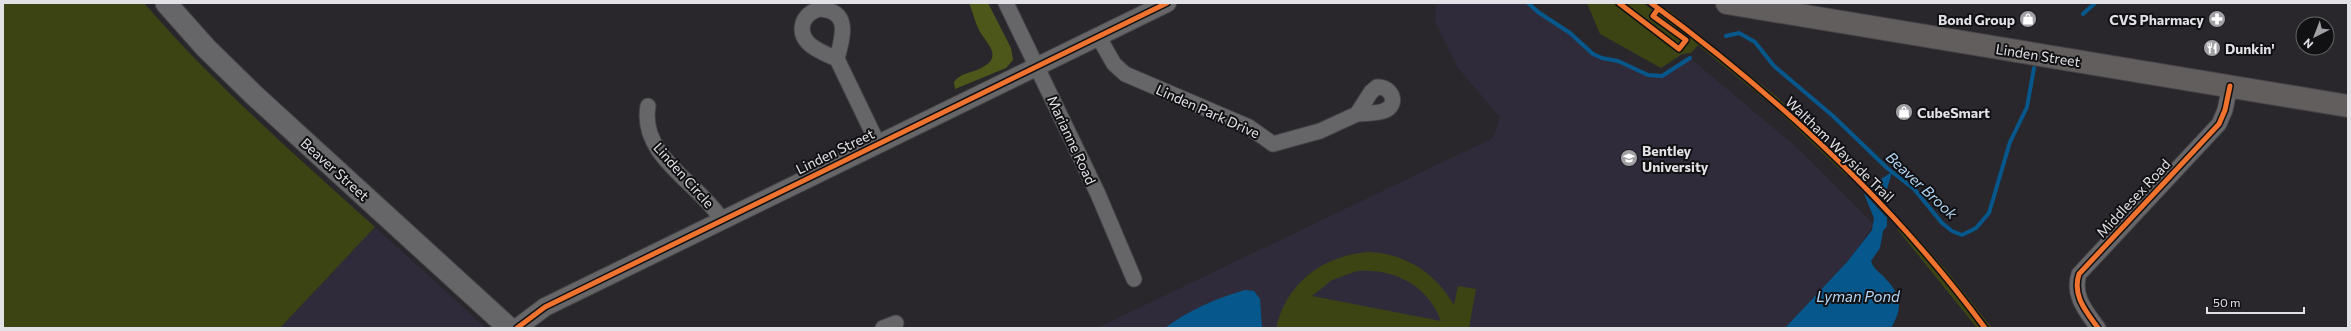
<svg xmlns="http://www.w3.org/2000/svg" width="2351" height="331" font-family="Commissioner,sans-serif">
	<style>
		.education { fill: #302b3a }
		.green { fill: #3d4414; fill-rule: evenodd }
		.forest { fill: #4e571a }
		.water { fill: #06588c }
		.pier { fill: #29272c }
		.lines { fill: none; stroke-linecap: round; stroke-linejoin: round }
		.stream { stroke: #06588c; stroke-width: 4 }
		.minor-casing { stroke: #444346; stroke-width: 17 }
		.tertiary-casing { stroke: #444346; stroke-width: 20 }
		.secondary-casing { stroke: #444346; stroke-width: 23 }
		.primary-casing { stroke: #444346; stroke-width: 24 }
		.minor { stroke: #666668; stroke-width: 15 }
		.tertiary { stroke: #666668; stroke-width: 18 }
		.secondary { stroke: #666668; stroke-width: 21 }
		.primary { stroke: #625e5e; stroke-width: 22 }
		.cycleway-casing { stroke: #111013; stroke-width: 8 }
		.cycleway { stroke: #ef722f; stroke-width: 5 }
		.labels { text-anchor: middle; dominant-baseline: central; stroke-width: 4; stroke-linejoin: round; paint-order: stroke }
		.poi-label { font-size: 14px; font-weight: bold; fill: #e2e1e6; stroke: #111013; text-anchor: start }
		.street-label { font-size: 14px; fill: #e2e1e6; stroke: #111013 }
		.water-label { font-size: 15px; font-style: italic; fill: #b3d7f7; stroke: #111013 }
	</style>
	<rect width="100%" height="100%" fill="#29272c"/>
	<path class="education" d="M1436,3h92l10,9 32,21 23,21 9,4 16,3 35,15 13,-2 24,-16 106,89 78,78 -27,37 -62,66h-688l396,-190 7,-21 -42,-49 -23,-46z
		M375,227l111,101h-206z"/>
	<path class="green" d="M3,3h141c70,81 151,152 231,224l-95,101h-277z
		M1587,3h56l8,6h16l110,88 77,73 -7,6 -73,-69 -76,-62 -7,8 -9,1 -21,14 -61,-34z
		M1904,223l42,47 46,58h-15l-80,-99z
		M1369,252c38,2 66,21 85,53l4,-19 18,3 -7,39h-193c11,-46 48,-73 93,-76zM1357,271c37,-3 71,14 84,50l-129,-25 20,-16z"/>
	<path class="forest" d="M969,3h19l23,45 2,12 -7,8 -51,21 -1,-7c7,-9 13,-8 23,-12 26,-11 14,-22 3,-38 -5,-9 -7,-20 -11,-29z"/>
	<path class="water" d="M1892,172l-5,17v37l-4,5 -3,17 -9,13c2,7 7,10 12,15 18,18 21,30 8,52h-106l62,-66 25,-32 2,-12 -10,-24 9,-10z
		M1245,290l9,1 6,8 2,29h-97c24,-18 52,-30 80,-38z"/>
	<path class="pier" d="M1869,186l20,21v13l-26,-28z"/>
	<g class="lines">
		<path class="stream" d="M1528,3l10,9 32,21 23,21 9,4 16,3 30,14 14,1 28,-18
			M2083,14l12,-11
			M1726,36l13,-3 16,9 19,24 59,50 54,52 27,21 28,34 10,8 10,4 14,-7 13,-15 21,-71 17,-35 7,-39"/>
		<g class="minor-casing">
			<path id="minor" d="M1006,3l92,191 36,85
				M820,9c32,2 22,29 17,50 -15,-7 -40,-15 -34,-36 3,-8 9,-12 17,-14z
				M1098,36l16,28 11,10 124,53 24,17 47,-13 37,-17
				M837,59l41,85
				M1377,87c14,-1 22,16 9,23 -8,4 -20,3 -29,4l14,-22z
				M648,106c-9,50 51,77 74,114
				M883,328l13,-5
				M2098,328c-12,-17 -26,-32 -19,-54l140,-150 6,-14 5,-24"/>
		</g>
		<g class="tertiary-casing">
			<path id="tertiary" d="M517,328l28,-21 622,-304"/>
		</g>
		<g class="secondary-casing">
			<path id="secondary" d="M166,3l40,45 48,47 255,233"/>
		</g>
		<g class="primary-casing">
			<path id="primary" d="M1727,3l621,103"/>
		</g>
		<use href="#minor" class="minor"/>
		<use href="#tertiary" class="tertiary"/>
		<use href="#secondary" class="secondary"/>
		<use href="#primary" class="primary"/>
		<g class="cycleway-casing">
			<path id="cycleway" d="M1619,3l60,46 7,-9 -33,-24 5,-7
				M1651,3c125,92 241,199 334,325
				M517,328l28,-21 622,-304
				M2098,328c-12,-17 -26,-32 -19,-54l140,-150 6,-14 5,-24"/>
		</g>
		<use href="#cycleway" class="cycleway"/>
	</g>
	<defs>
		<g id="shop-disc" transform="scale(0.9)"><circle r="9.5" fill="#a1a0a5" stroke="#111013"/><path d="M-5-2.5h2.3a2.7 3.5 0 0 1 5.4 0H5L5.5 6h-11ZM-1.5-2.5h3a1.5 2.3 0 0 0-3 0Z" fill="#fff"/></g>
		<g id="pharmacy-disc" transform="scale(0.9)"><circle r="9.5" fill="#a1a0a5" stroke="#111013"/><path d="M-2-6h4v4h4v4h-4v4h-4v-4h-4v-4h4Z" fill="#fff"/></g>
		<g id="restaurant-disc" transform="scale(0.9)"><circle r="9.5" fill="#a1a0a5" stroke="#111013"/><path d="M-5-6h1v4h1v-4h1v4h1v-4h1v5L-1.5 .5V6h-2V.5L-5-1ZM5-6V6H3V1.5H1.5Q1.5-4 5-6Z" fill="#fff"/></g>
		<g id="university-disc" transform="scale(0.9)"><circle r="9.5" fill="#a1a0a5" stroke="#111013"/><path d="M0-5L7-2L0 1L-7-2ZM-4 1L0 2.5L4 1V4Q0 6-4 4Z" fill="#fff"/></g>
	</defs>
	<g fill-rule="evenodd">
		<use href="#shop-disc" x="2028" y="19"/>
		<use href="#pharmacy-disc" x="2217" y="19"/>
		<use href="#restaurant-disc" x="2212" y="48"/>
		<use href="#shop-disc" x="1904" y="112"/>
		<use href="#university-disc" x="1629" y="158"/>
	</g>
	<g class="labels">
		<g class="poi-label">
			<text x="2015" y="19" text-anchor="end">Bond Group</text>
			<text x="2204" y="19" text-anchor="end">CVS Pharmacy</text>
			<text x="2225" y="48">Dunkin'</text>
			<text x="1917" y="112">CubeSmart</text>
			<text x="1642" y="150">Bentley<tspan x="1642" dy="16">University</tspan></text>
		</g>
		<g class="street-label">
			<text transform="translate(2038 55) rotate(9)">Linden Street</text>
			<text transform="translate(1208 111) rotate(24)">Linden Park Drive</text>
			<text transform="translate(1072 140) rotate(65)">Marianne Road</text>
			<text transform="translate(1840 149) rotate(44)">Waltham Wayside Trail</text>
			<text transform="translate(835 151) rotate(-26)">Linden Street</text>
			<text transform="translate(335 169) rotate(42)">Beaver Street</text>
			<text transform="translate(684 175) rotate(48)">Linden Circle</text>
			<text transform="translate(2133 198) rotate(-47)">Middlesex Road</text>
		</g>
		<g class="water-label">
			<text transform="translate(1922 185) rotate(43)">Beaver Brook</text>
			<text x="1858" y="296">Lyman Pond</text>
		</g>
	</g>
	<rect width="2351" height="331" fill="none" stroke="#e2e1e6" stroke-width="8"/>
	<g transform="translate(2315 36) rotate(222)"><circle r="19" fill="#111013" stroke="#656467"/>
	<path d="M0-3L7 15L0 10L-7 15Z" fill="#a1a0a5"/>
	<text y="-6" font-size="11" font-weight="bold" text-anchor="middle" fill="#e2e1e6">N</text>
	</g>
	<path d="M2207 307v6h97v-6" fill="none" stroke="#e2e1e6" stroke-width="2"/>
	<text x="2213" y="307" font-size="12" fill="#e2e1e6" stroke="#111013" stroke-width="3" paint-order="stroke">50 m</text>
</svg>
